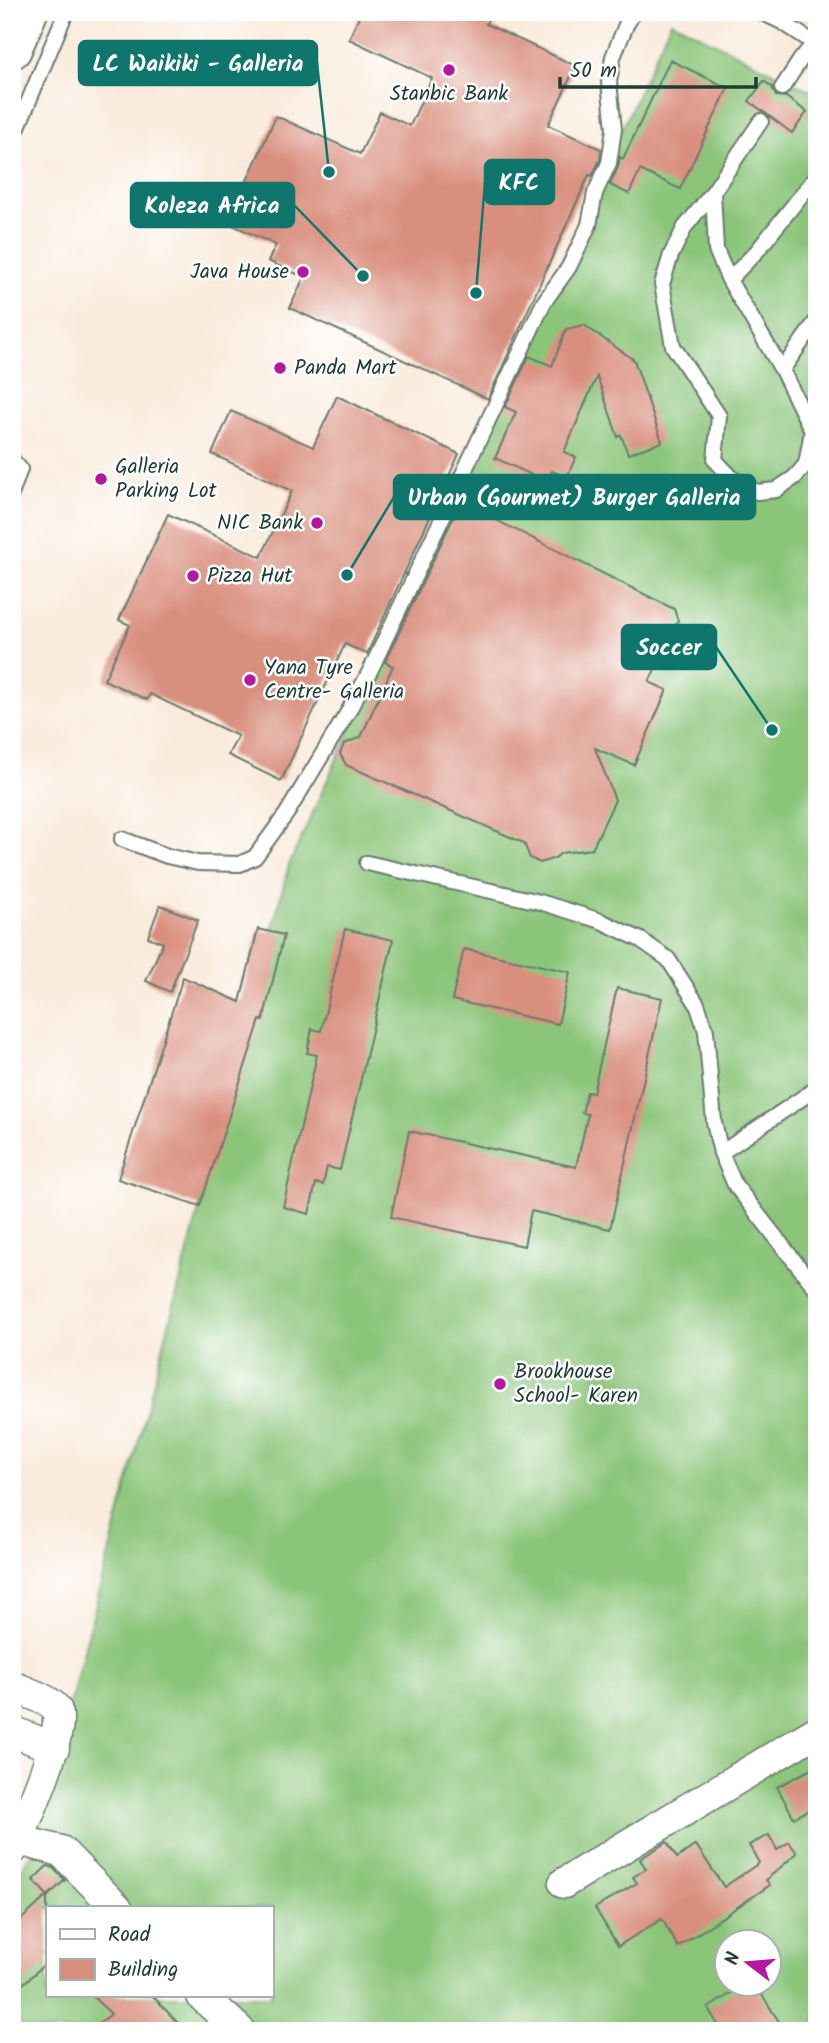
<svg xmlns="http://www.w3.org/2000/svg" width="829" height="2043" font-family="Kalam,sans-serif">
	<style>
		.grass { fill: #8ac579; stroke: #548156; stroke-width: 2; fill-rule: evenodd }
		.building { fill: #d98f7e }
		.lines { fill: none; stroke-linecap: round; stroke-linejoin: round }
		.lane-casing { stroke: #6b7a6e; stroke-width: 18 }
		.street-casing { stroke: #6b7a6e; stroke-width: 33 }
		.primary-casing { stroke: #6b7a6e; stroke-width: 42 }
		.lane { stroke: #fff; stroke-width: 14 }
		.street { stroke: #fff; stroke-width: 30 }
		.primary { stroke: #fff; stroke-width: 38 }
		.poi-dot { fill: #b5179e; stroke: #fff; stroke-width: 2.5 }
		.labels { text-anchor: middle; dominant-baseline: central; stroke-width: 5; stroke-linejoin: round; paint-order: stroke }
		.poi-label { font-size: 21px; fill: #1f3d34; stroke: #fff; text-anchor: start }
		.leader { fill: none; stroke: #0f766e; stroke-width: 2.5 }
		.callout-dot { fill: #0f766e; stroke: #fff; stroke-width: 2.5 }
		.callout { fill: #0f766e; stroke: #0f766e; stroke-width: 2.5 }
		.callout-label { font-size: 23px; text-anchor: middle; font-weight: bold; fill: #fff }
	</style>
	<rect width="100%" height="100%" fill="#fff"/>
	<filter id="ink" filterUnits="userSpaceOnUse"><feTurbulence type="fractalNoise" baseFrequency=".0143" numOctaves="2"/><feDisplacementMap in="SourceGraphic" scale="14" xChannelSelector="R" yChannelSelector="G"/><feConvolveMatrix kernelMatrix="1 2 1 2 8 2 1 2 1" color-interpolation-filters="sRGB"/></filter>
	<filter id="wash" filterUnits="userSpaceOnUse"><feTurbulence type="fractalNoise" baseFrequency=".00686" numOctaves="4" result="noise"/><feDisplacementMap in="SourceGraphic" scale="28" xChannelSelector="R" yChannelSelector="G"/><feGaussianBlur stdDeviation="1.57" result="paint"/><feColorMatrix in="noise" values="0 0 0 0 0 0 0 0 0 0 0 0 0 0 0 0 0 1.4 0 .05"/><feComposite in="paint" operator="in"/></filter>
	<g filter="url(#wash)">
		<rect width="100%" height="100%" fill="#f9eada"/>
		<path class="grass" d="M671,21l146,73v1937h-805v-142l20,-40 257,-984zM47,1908h224v88h-224zM728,1941h42v42h-42z"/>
		<g id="blocks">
			<path class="building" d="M361,12h130l-5,12 90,42 -28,59 53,24 -1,11 -8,16 -3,-1 -101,224 -198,-91 14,-31 -36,-16 8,-16 -48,-22 48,-107 84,38 20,-42 30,14 22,-48 -83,-39z
				M670,60l58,28 -48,101 -40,-19 -11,24 -19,-9 8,-18 2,-10 3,2z
				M764,81l8,6 4,9 10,1 21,15 -15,21 -43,-32z
				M584,325l50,35 28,82 -34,12 -7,-19 -3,2 -21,-61 -33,76 12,5 -9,20 -15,-6 -5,11 -52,-24 21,-46 -11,-5 24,-51 23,10 14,-37z
				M337,396l122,58 -92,200 -22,-10 -64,137 -53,-26 10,-19 -88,-42 -3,6 -43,-20 26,-55 -11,-5 49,-106 93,43 31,-66 -80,-37 19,-43 82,36z
				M474,509l200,100 4,12 -29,61 18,8 -33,75 -39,-17 20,52 -23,49 -31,4 -6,5 -15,5 -10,-5 -6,-15 -178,-78 -6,-11 4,-10 17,-7 32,-71 -8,-4 68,-144z
				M160,905l38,15 -28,72 -24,-11 17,-38 -15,-6z
				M258,929l26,6 -21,86 -3,-1 -60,186 -82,-27 65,-202 57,25z
				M345,929l48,11 -53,230 -13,-3 -4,18 -7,-2 -7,31 -26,-7 34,-152 -10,-2 5,-24 9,2z
				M464,949l106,23 -12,52 -106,-24z
				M617,988l45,10 -52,231 -79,-18 -7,35 -133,-29 18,-86 167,36 12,-53 -6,-1 5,-21 6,1z
				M817,1766v39l-23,13 -17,-31z
				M769,1835l8,15 12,-8 8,11 -31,27 4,5 -92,62 -16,-28 -44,27 -23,-38 42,-25 -4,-6 13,-8 -6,-10 27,-17 10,16 19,-13 28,42 35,-24 -10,-18z
				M47,1866l5,1 13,13 -17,16 -15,-16z
				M47,1896v66l-35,32v-66z
				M746,1984h9l30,47h-63l-14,-23z
				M92,1996h61l32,35h-95l21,-17z"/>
		</g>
	</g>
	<g filter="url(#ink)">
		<use href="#blocks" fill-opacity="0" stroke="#6b7a6e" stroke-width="2"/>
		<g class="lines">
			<g class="lane-casing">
				<path id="lane" d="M761,12l21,10 32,21
					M782,88l19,-29 16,-20
					M12,141l54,-129
					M713,192l3,58 13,30 53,90 30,61 -6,33 -11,13 -19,13 -19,2 -25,-14 -17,-18 4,-44 -46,-70 -11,-62 9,-29 14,-28 28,-35 48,-71
					M729,280l29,-30 53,-67 6,-4
					M782,370l35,-50
					M12,460l8,9 -8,23
					M122,839l45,17 31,7 42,1 15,-7 32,-44 61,-101 23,-43 173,-367 25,-35 20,-42 6,-32 14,-30 5,-34 -5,-47 4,-25 13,-32 8,-13
					M367,863l173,39 61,19 40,19 27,19 29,45 9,27 8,91 7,31 14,32 82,105
					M721,1153l96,-65"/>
			</g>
			<g class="street-casing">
				<path id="street" d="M12,1686c11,5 37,13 44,23 12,17 -29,109 -38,131l-6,10
					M12,1731l42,17
					M18,1840l43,11 56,57
					M564,1883l253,-152
					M202,1996l38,35"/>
			</g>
			<g class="primary-casing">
				<path id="primary" d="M12,49l16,-37"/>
			</g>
			<use href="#lane" class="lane"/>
			<use href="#street" class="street"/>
			<use href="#primary" class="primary"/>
		</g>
	</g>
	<g class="poi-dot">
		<circle cx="449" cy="70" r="7"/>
		<circle cx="303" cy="272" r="7"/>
		<circle cx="280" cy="368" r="7"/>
		<circle cx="101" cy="479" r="7"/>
		<circle cx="317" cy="523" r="7"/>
		<circle cx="193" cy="576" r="7"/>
		<circle cx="250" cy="680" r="7"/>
		<circle cx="500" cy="1384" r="7"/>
	</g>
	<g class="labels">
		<g class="poi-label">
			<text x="449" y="94" text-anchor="middle">Stanbic Bank</text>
			<text x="289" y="272" text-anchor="end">Java House</text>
			<text x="294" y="368">Panda Mart</text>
			<text x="115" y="467">Galleria<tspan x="115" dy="24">Parking Lot</tspan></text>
			<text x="303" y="523" text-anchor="end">NIC Bank</text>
			<text x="207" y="576">Pizza Hut</text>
			<text x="264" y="668">Yana Tyre<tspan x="264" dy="24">Centre- Galleria</tspan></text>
			<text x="514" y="1372">Brookhouse<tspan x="514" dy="24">School- Karen</tspan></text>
		</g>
	</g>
	<path class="leader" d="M329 172L317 63M476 293L485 182M363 276L294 205M347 575L394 497M772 730L716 647"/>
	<g class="callout-dot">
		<circle cx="329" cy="172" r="7"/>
		<circle cx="476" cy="293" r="7"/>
		<circle cx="363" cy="276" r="7"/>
		<circle cx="347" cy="575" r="7"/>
		<circle cx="772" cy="730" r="7"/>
	</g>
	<g class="callout">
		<rect x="79" y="41" width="238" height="44" rx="7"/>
		<rect x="485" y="160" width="69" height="44" rx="7"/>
		<rect x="131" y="183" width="163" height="44" rx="7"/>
		<rect x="394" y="475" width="361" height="44" rx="7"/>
		<rect x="622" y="625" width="94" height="44" rx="7"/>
	</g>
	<g class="callout-label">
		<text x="198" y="71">LC Waikiki - Galleria</text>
		<text x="519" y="190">KFC</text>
		<text x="212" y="213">Koleza Africa</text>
		<text x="574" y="505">Urban (Gourmet) Burger Galleria</text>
		<text x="669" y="655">Soccer</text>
	</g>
	<rect width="829" height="2043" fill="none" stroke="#fff" stroke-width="42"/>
	<rect x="46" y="1906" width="228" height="91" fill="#ffffff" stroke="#a5b1ae" stroke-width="2"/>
	<rect x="60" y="1929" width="35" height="10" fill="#ffffff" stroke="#a5b1ae" stroke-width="2"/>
	<text x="108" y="1941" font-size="21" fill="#1f3d34">Road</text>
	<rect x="60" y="1959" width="35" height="21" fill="#d98f7e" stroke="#a5b1ae" stroke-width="2"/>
	<text x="108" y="1976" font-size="21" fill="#1f3d34">Building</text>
	<g transform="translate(748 1963) rotate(286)"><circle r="33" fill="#ffffff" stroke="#a5b1ae" stroke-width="2"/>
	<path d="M0-5L12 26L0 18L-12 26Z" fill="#b5179e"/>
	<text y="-10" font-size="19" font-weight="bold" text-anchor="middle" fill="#1f3d34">N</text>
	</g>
	<path d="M560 77v10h196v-10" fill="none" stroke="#1f3d34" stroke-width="3.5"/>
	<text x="570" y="77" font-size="21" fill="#1f3d34" stroke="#ffffff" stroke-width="5" paint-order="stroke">50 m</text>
</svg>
